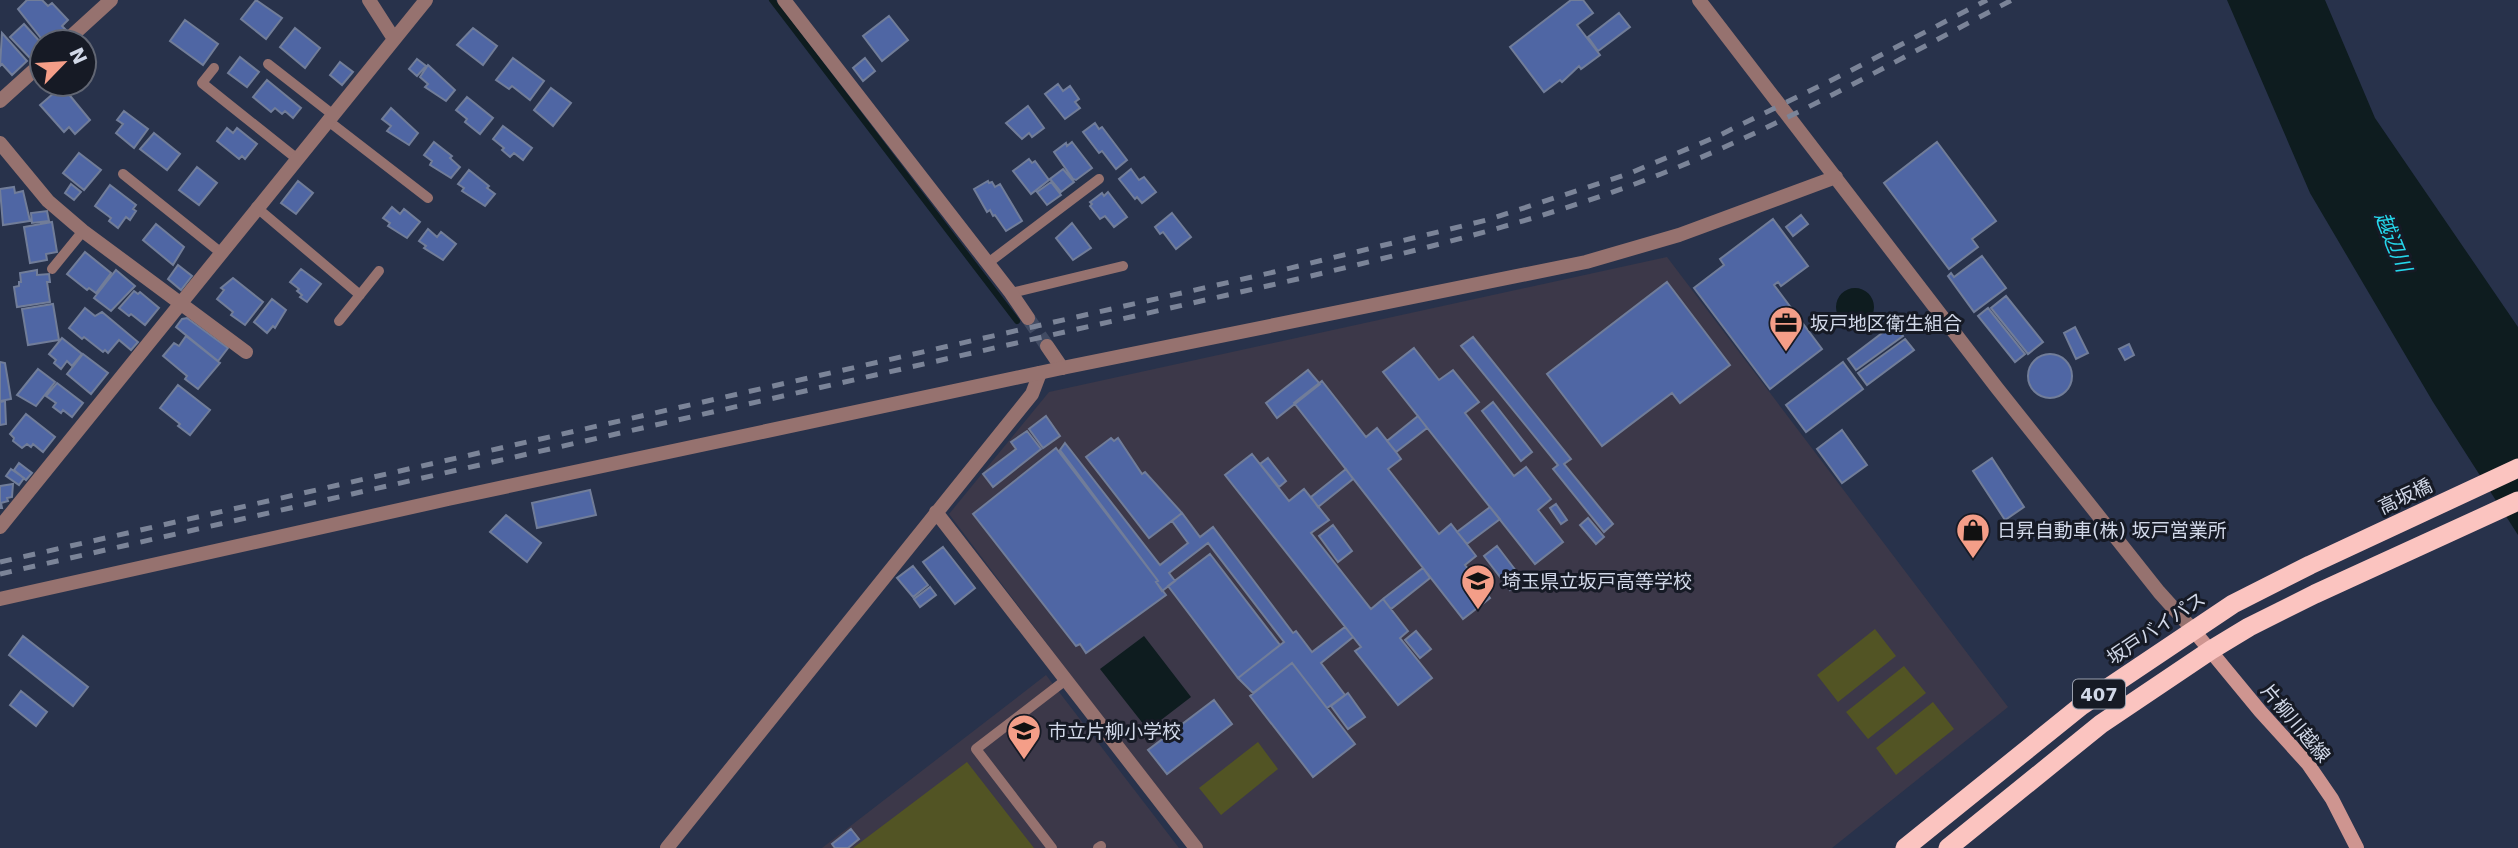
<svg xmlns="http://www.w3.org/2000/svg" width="2518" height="848" font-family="'DejaVu Sans','Noto Sans JP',sans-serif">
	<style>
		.education { fill: #3c3849 }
		.green { fill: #525424 }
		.water { fill: #0e1c1f }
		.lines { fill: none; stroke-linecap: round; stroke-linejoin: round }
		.stream { stroke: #0e1c1f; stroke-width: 6 }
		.building { fill: #4f66a4; stroke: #717d99; stroke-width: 2 }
		.minor-tunnel { stroke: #414b63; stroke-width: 14; stroke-dasharray: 14 7; stroke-linecap: butt }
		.service { stroke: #96726f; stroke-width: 10 }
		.minor { stroke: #96726f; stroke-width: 14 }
		.tertiary { stroke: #96726f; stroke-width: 14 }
		.secondary { stroke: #ce9590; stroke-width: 14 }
		.trunk { stroke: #fbc4c0; stroke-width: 19 }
		.rail { stroke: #7b8498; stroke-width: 5; stroke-dasharray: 12 12; stroke-linecap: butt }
		.labels { text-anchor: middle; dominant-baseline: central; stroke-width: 6; stroke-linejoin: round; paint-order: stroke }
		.shield { fill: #161a25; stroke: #999fae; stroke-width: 2 }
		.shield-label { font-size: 18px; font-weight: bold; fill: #d1d8e8 }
		.poi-label { font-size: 19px; fill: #d1d8e8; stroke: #161a25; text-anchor: start }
		.street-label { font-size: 19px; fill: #d1d8e8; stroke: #161a25 }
		.water-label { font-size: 21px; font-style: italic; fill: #25d7eb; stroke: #161a25 }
	</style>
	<rect width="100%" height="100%" fill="#28324b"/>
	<path class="education" d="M1667,257l341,450 -176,141h-631l-252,-334 100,-122z
		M1046,675l133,173h-357z"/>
	<path class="green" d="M1875,629l21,27 -58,46 -21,-27z
		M1904,666l22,27 -58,46 -22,-27z
		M1933,702l21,27 -58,46 -20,-27z
		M1258,742l20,27 -57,46 -22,-27z
		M967,762l67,86h-181z"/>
	<path class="water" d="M2227,0h98l50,118 143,209v208l-85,-133 -123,-209z
		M1836 307a19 19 0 1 1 38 0a19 19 0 1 1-38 0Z
		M1144,636l47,61 -43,33 -48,-61z"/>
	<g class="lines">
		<path class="stream" d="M772,0l245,321"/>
	</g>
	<path class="building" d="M27,0h15l6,6 4,-3 16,17 -6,6 4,4 -13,12h-9l-26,-33z
		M256,0l26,18 -16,21 -25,-20z
		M1571,0h12l10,13 -16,12 23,30 -19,14 -2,-3 -17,16 -2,-2 -16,12 -34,-45z
		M1619,13l11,14 -32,24 -10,-14z
		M889,16l19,24 -26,21 -19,-25z
		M185,20l33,24 -15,21 -33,-24z
		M24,24l18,20v4l-11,11 -21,-22z
		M295,28l25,20 -15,20 -25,-21z
		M473,28l24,18 -14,19 -26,-20z
		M2,33l25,28 -15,14 -10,-11 -2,2z
		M240,57l19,15 -12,15 -19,-14z
		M513,58l31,23 -14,19 -18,-14 -3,3 -13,-9z
		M865,58l10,13 -12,10 -10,-13z
		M417,59l9,7 -9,10 -8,-7z
		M340,62l13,10 -11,13 -12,-10z
		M428,65l27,25 -9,11 -21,-14 3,-3 -8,-7z
		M267,80l34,28 -8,10 -8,-7 -3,3 -7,-6 -4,4 -18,-15z
		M1058,84l5,7 7,-5 9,13 -4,3 5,6 -15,11 -20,-25z
		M62,86l28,34 -15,14 -6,-7 -5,5 -24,-27z
		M551,88l20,15 -18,23 -19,-16z
		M467,97l26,21 -13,16 -15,-12 2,-3 -11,-9z
		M1028,106l16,22 -12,9 -3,-4 -7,6 -16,-16z
		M391,108l27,25 -9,12 -22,-14 4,-5 -9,-7z
		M124,111l24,18 -14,19 -18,-15 7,-9 -6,-4z
		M1095,123l4,6 3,-2 25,33 -11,9 -14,-18 -3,2 -16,-21z
		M503,126l29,22 -9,12 -9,-7 -4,4 -8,-7 2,-2 -11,-9z
		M227,128l6,5 4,-5 20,16 -12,15 -3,-3 -3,3 -22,-18z
		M154,133l26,21 -13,16 -27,-21z
		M434,142l18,14 -2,2 10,9 -9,11 -21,-13 2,-4 -8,-6z
		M1072,142l20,26 -16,12 -3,-1 -19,-27 12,-9 1,3z
		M1937,142l59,79 -24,18 6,8 -29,22 -65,-86z
		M79,153l22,17 -17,20 -21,-17z
		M1029,159l3,4 3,-2 14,19 -18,14 -18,-23z
		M197,167l20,16 -18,22 -20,-15z
		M1063,169l11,13 -13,10 -11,-13z
		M1131,169l8,11 5,-3 12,15 -14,11 -5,-6 -2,2 -16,-20z
		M469,170l20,16 -2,2 8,6 -10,12 -23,-15 2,-3 -6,-4z
		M298,181l15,12 -17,21 -15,-11z
		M988,181l1,2 3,-1 3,5 5,-3 22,37 -16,10 -11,-16 -2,1 -3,-6 -3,2 -13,-23z
		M1051,182l10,13 -14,10 -10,-13z
		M71,184l10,8 -7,8 -9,-7z
		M110,185l26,20 -3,4 3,2 -6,9 -4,-3 -8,11 -9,-7 2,-3 -16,-12z
		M14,187l1,6 8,-2 7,30 -27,4 -3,-36z
		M1108,192l19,25 -13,10 -9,-11 -5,3 -10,-13 2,-2 -2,-2 12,-9 2,3z
		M392,207l8,7 4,-5 16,13 -13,16 -19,-12 2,-3 -7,-5z
		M47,211l2,10 -17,2 -1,-10z
		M1172,213l19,24 -15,12 -13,-17 -3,2 -5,-7z
		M1801,215l7,9 -15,12 -7,-9z
		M1773,219l35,47 -27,20 -3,-4 -4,3 48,64 -52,40 -76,-101 30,-23 -4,-6z
		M52,222l5,30 -11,2 1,6 -17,3 -6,-36z
		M1072,223l19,25 -18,12 -17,-22z
		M156,224l28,23 -11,18 -30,-25z
		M428,229l9,8 4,-5 15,12 -13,16 -19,-12 2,-2 -7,-5z
		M85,252l26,21 -15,20 -7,-5 -2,2 -20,-16z
		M1982,256l24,32 -32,24 -26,-36 3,-3 3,4z
		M178,265l14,11 -11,14 -13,-11z
		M301,269l20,15 -14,18 -7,-5 2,-2 -5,-4 2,-2 -9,-7z
		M37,270v5l12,-1 1,8h-3l3,20 -33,5 -3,-20 5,-1v-4h2l-1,-9z
		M116,270l19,16 -24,25 -17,-13z
		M233,278l30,24 -18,23 -14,-10 2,-3 -16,-13 7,-9 -3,-2z
		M1667,282l63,83 -50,38 -8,-10 -70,53 -55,-72z
		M134,291l4,3 2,-2 19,16 -14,17 -14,-11 -2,2 -10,-8z
		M2006,296l37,46 -15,12 -37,-46z
		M272,299l14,11 -11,18 -2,-2 -6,7 -13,-11z
		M53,304l6,36 -31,5 -6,-36z
		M85,308l10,8 7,-4 36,30 -7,8 -12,-10 -11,13 -3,-3 -2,2 -19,-15 -2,2 -13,-11z
		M1988,308l37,46 -10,8 -37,-46z
		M187,318l41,30 -10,13 -42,-34 6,-8z
		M1894,324l9,12 -47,34 -8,-11z
		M2075,327l13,26 -12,6 -12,-26z
		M186,336l34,27 -22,26 -13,-10 2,-3 -24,-20 11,-13 5,3z
		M1473,337l98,122 -7,5 49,60 -9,8 -51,-63 5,-4 -97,-119z
		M62,338l20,16 -10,12 -5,-5 -6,8 -7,-6 2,-3 -7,-6z
		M1905,339l9,11 -47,35 -9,-12z
		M2129,344l5,11 -9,5 -6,-11z
		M1414,348l25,32 14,-10 26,32 -14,11 49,63 12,-9 25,32 -13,11 25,32 -28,22 -152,-192z
		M2028 376a22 22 0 1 1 44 0a22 22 0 1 1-44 0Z
		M83,354l25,19 -17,21 -24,-20z
		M0,362l5,1 6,36 -11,2z
		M1843,362l20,27 -57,43 -20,-27z
		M38,369l17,13 -19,24 -19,-11z
		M1308,370l12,14 -43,34 -11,-15z
		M1322,381l44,56 11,-9 19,24 5,7 -13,10 51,65 12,-10 25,32 -11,9 25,33 -27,21 -169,-216z
		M57,383l26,20 -11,14 -9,-7 -2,3 -8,-6 3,-4 -10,-7z
		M178,385l32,25 -20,25 -12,-9 2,-2 -20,-16z
		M5,401l1,23 -6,1v-23z
		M1493,402l39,50 -11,9 -39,-50z
		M26,414l29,23 -12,15 -10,-8 -2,3 -4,-3 -5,4 -9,-7 1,-3 -4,-4z
		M1046,416l14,20 -17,12 -14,-19z
		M1418,416l9,12 -31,24 -9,-11z
		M1842,430l25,35 -25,18 -25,-34z
		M1027,431l14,18 -48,38 -10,-13 33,-25 -5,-7z
		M1111,438l3,3 4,-3 24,36 3,-2 37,41 -33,25 -63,-81z
		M1065,443l95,122 28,-22 -16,-22 10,-8 18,24 13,-10 80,106 3,-2 16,21 33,-25 8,10 -32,26 24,32 -18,13 -35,-45 -39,30 -15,-15 46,-36 -76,-99 -39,30 6,8 -13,10 -6,-9 2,-1 -98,-131z
		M1056,448l102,133 -2,1 10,13 -80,58 -6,-9 -4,2 -103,-132z
		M1252,454l37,47 15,-12 25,31 -18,13 60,76 12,-10 25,32 -8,7 32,40 -34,27 -43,-54 6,-4 -136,-172z
		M1268,458l18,23 -7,6 -19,-23z
		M1992,458l32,49 -19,13 -32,-49z
		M19,463l13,10 -6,7 -12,-10z
		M11,469l13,9 -5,7 -13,-9z
		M1346,469l7,10 -35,28 -7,-10z
		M13,484l-1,13 -5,1 1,3 -7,2 1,5h-2v-22z
		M590,490l6,25 -59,13 -5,-25z
		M1556,504l11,16 -6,4 -11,-16z
		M1490,507l10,12 -33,25 -10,-12z
		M506,515l35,28 -14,19 -37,-30z
		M1588,518l16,19 -8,7 -16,-19z
		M1333,525l19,26 -14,11 -19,-26z
		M1497,546l26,34 -13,10 -26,-34z
		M943,547l32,41 -20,16 -32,-42z
		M1210,554l70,91 -42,33 -70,-92z
		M913,566l15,19 -15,12 -16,-19z
		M1423,568l7,10 -39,31 -8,-10z
		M930,587l6,8 -16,12 -6,-8z
		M1416,631l15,18 -11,9 -15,-18z
		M23,636l65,51 -15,19 -64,-51z
		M1292,663l63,81 -42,33 -63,-81z
		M21,691l26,21 -11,14 -26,-21z
		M1348,693l17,24 -17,12 -17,-23z
		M1214,700l18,24 -65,50 -19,-24z
		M851,829l8,10 -11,9h-13l-3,-4z"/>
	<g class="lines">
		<path class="minor-tunnel" d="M1028,318l19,28"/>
		<path class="service" d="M268,64l64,50
			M214,68l-12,15 94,75
			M327,120l101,78
			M123,174l97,78
			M256,207l104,88
			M988,263l111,-84
			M52,269l31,-38
			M1011,293l112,-27
			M339,321l40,-50
			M1052,848l-76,-99 91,-70
			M1098,848l3,-2"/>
		<path class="minor" d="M369,0l25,39
			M784,0l227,293 17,25
			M65,42l46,-42
			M0,101l42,-38
			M0,143l48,58 35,30 163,121
			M1047,346l15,22
			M936,512l260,336
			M0,527l426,-527
			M667,848l365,-454 8,-21"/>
		<path class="tertiary" d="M1699,0l298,388 162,204 35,39
			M0,599l448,-100 614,-131 524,-106 93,-27 157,-58"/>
		<path class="secondary" d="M2194,631l66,80 48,53 24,35 25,49"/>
		<path class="trunk" d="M1905,848l176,-142 152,-102 77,-39 208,-97
			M1948,848l153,-124 110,-74 38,-23 66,-33 203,-93"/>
		<path class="rail" d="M0,562l1274,-290 213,-52 141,-46 90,-38 130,-64 139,-72
			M0,574l1311,-298c119,-29 236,-57 350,-102 121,-48 236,-114 351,-174"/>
	</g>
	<defs>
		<g id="office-pin" transform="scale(1.75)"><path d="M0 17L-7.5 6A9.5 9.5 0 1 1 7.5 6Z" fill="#f49e88" stroke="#161a25"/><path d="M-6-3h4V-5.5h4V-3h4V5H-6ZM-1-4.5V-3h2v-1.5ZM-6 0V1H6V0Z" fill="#111"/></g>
		<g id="shop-pin" transform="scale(1.75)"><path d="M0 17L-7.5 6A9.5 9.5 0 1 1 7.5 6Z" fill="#f49e88" stroke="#161a25"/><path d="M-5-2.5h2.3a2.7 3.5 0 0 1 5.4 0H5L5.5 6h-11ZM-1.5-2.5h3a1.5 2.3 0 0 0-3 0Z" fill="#111"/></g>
		<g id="school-pin" transform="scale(1.75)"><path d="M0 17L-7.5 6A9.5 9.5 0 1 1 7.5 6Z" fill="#f49e88" stroke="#161a25"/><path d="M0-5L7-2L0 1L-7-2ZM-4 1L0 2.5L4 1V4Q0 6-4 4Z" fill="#111"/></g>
	</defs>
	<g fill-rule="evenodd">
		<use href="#office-pin" x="1786" y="323"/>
		<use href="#shop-pin" x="1973" y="530"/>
		<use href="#school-pin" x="1478" y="581"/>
		<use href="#school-pin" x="1024" y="731"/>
	</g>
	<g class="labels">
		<rect class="shield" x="2073" y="679.5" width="52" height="29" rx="5"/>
		<g class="shield-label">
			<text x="2099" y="694">407</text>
		</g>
		<g class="poi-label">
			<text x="1810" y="323">坂戸地区衛生組合</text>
			<text x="1997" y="530">日昇自動車(株) 坂戸営業所</text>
			<text x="1502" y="581">埼玉県立坂戸高等学校</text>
			<text x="1048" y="731">市立片柳小学校</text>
		</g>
		<g class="street-label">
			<text transform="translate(2405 496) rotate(-25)">高坂橋</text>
			<text transform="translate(2156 628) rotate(-34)">坂戸バイパス</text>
			<text transform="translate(2296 723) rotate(50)">片柳川越線</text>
		</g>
		<g class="water-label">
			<text transform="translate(2393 242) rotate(68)">越辺川</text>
		</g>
	</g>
	<g transform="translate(63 63) rotate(65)"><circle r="33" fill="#161a25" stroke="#616673" stroke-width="2"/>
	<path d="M0-5L12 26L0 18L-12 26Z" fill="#f49e88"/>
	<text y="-10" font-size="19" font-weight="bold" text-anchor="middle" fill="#d1d8e8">N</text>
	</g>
</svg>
